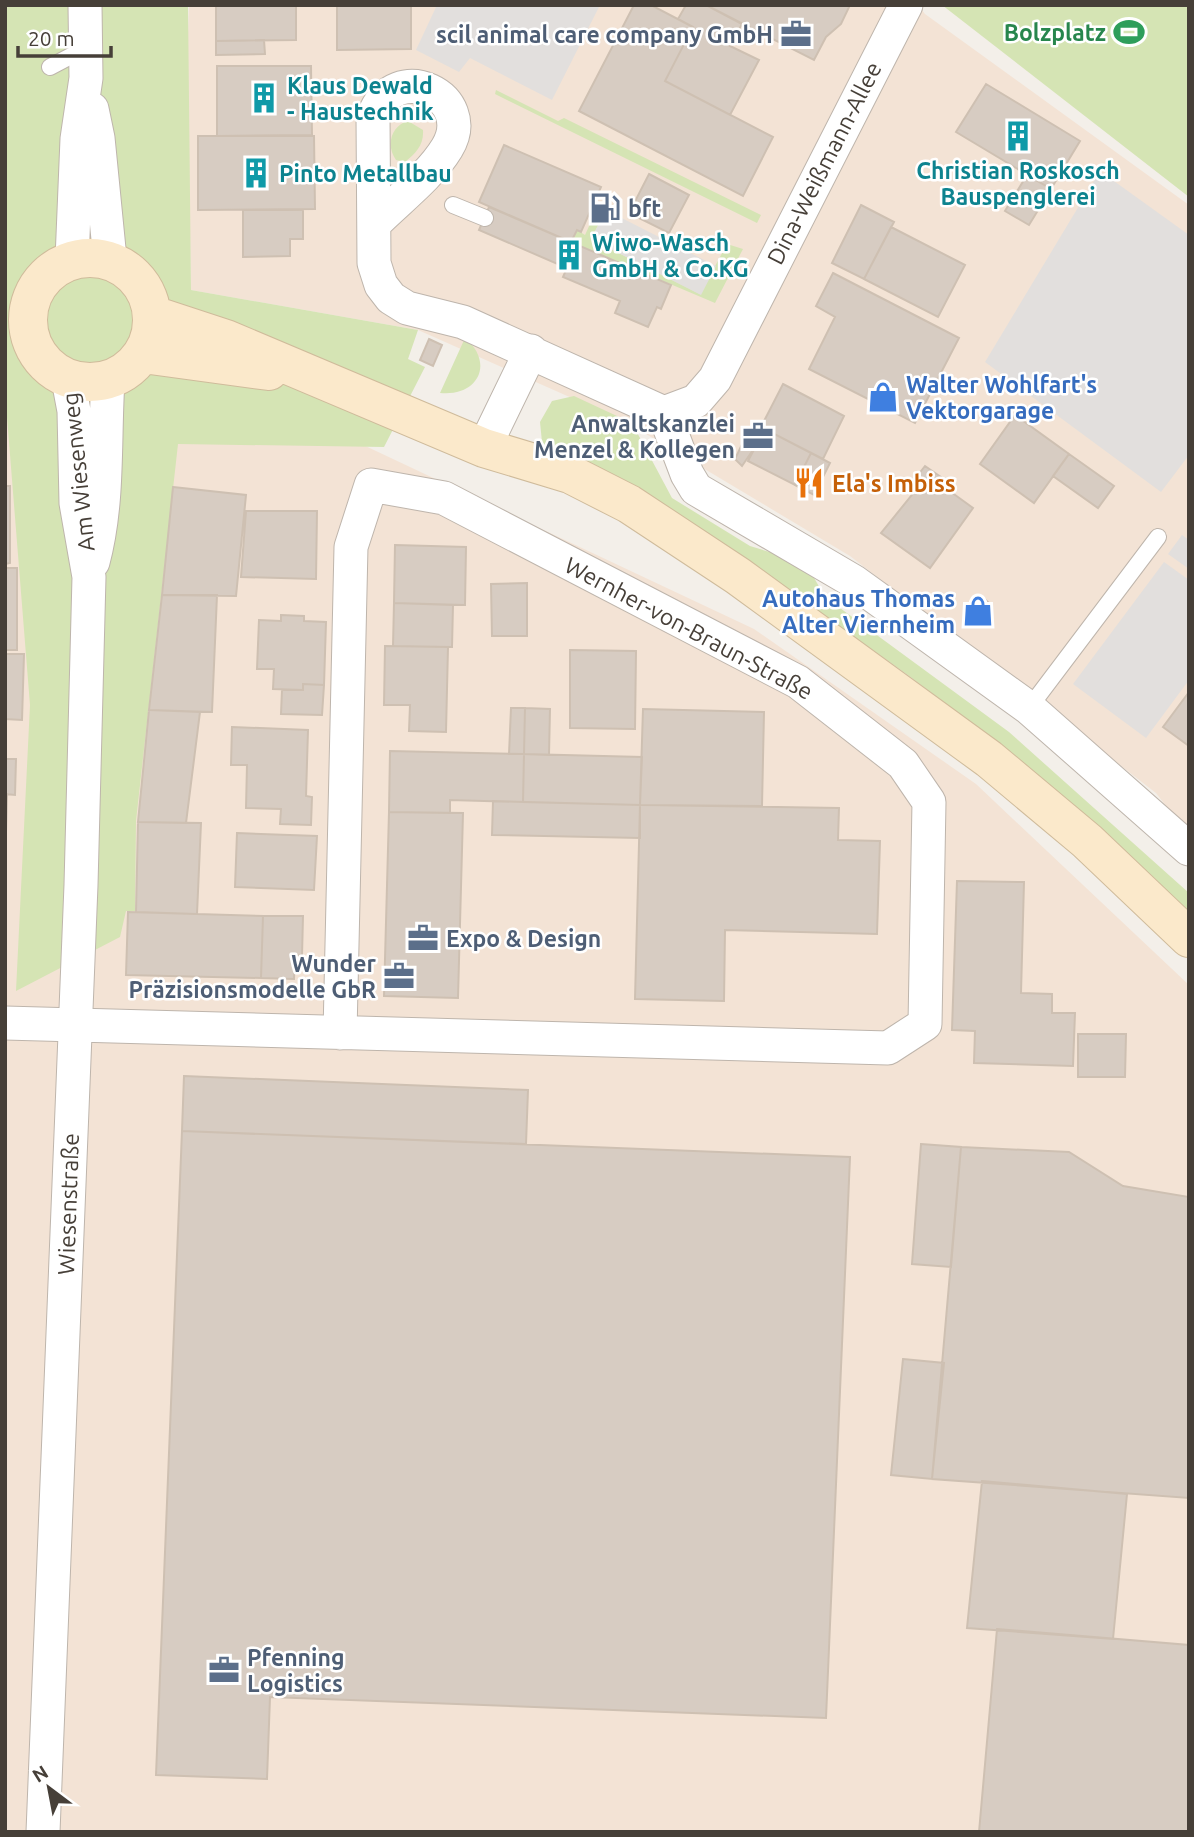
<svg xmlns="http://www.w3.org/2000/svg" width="1194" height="1837" font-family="Ubuntu,sans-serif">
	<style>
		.commercial { fill: #f3e3d5 }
		.green { fill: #d5e4b4 }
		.parking { fill: #e2dfdd }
		.building { fill: #d7ccc2; stroke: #cec0b2; stroke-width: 2 }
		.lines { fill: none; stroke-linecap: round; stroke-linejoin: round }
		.service-casing { stroke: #beb5ac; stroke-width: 18 }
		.minor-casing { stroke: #beb5ac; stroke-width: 35 }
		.secondary-casing { stroke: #cfbb9b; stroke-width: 40 }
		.service { stroke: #fff; stroke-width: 16 }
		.minor { stroke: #fff; stroke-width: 33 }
		.secondary { stroke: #fbe9cb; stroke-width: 38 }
		.labels { text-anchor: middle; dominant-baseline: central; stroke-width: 5; stroke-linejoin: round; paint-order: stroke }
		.leisure-label { font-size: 23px; font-weight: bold; fill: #27864d; stroke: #fff; text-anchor: end }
		.service-label { font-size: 23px; font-weight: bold; fill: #4e5e75; stroke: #fff; text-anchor: end }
		.culture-label { font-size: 23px; font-weight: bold; fill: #0d838f; stroke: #fff; text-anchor: start }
		.street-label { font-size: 23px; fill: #463f38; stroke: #fff }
		.shop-label { font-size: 23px; font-weight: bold; fill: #366cbe; stroke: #fff; text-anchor: start }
		.food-label { font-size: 23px; font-weight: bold; fill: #c56008; stroke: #fff; text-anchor: start }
	</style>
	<rect width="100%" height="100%" fill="#f3efe9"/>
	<path class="commercial" d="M189,5h729l7,9 264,191v631l-33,-43 -306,-237 -224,-134 -208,-92 -227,-40 -4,-229z
		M5,336l354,107 395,186 222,155 213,201v847h-1184z"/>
	<path class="green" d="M5,5h183l3,285 227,40 -10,29 17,8 -41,80 -206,-3 -42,377 -1,90h-9l-6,26 -104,54 14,-286 -25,-313z
		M942,5h247v192z
		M496,90l62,31 6,-3 197,97 -4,8 -262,-129z
		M408,121l15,9c1,15 -7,23 -18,32l-9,-2c-11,-15 -4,-35 12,-39z
		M595,213l8,3 -12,23 109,55 27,-50 16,5 -28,54 -144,-61 6,-12 8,5z
		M465,338c30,25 13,59 -25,55z
		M574,396l58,27 40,75 78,48 29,9 34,21 12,21 184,135 180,161v19l-188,-167 -96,-72 -93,-66 -259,-154 -11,-11 -2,-20 12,-21z"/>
	<path class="parking" d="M437,5h158l4,2 -47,93 -82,-42 -11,14 -43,-22z
		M1100,171l89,64v220l-28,37 -176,-130z
		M606,210l110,56 -15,29 -110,-56z
		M1182,535l7,5v29l-21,-15z
		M1164,562l25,18v100l-43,58 -73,-54z"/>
	<path class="building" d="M216,5h80v35l-80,1z
		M337,5h74v44l-74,1z
		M634,5h17l42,22 -28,54 108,56 -30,59 -164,-85z
		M686,5h20l36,19 -12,22 29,14 -29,55 -65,-34 28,-54 -15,-8z
		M706,5h144l-9,19 -15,13 -12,23z
		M264,40l1,14 -49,1v-14z
		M217,66h94l1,69 -95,1z
		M986,84l94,57 -29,48 -95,-57z
		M198,136h116l1,73 -117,1z
		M504,145l97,42 -20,45 -4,-2 -6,12 -92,-40z
		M649,174l40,21 -20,38 -40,-20z
		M1027,175l24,14 -22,36 -24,-14z
		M861,205l33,17 -30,57 -32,-16z
		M489,207l182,78 -10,24 -4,-2 -9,20 -33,-14 5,-12 -57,-24 4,-9 -88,-38z
		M243,210h60v29h-13v17l-47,1z
		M891,227l74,38 -27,52 -74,-38z
		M833,273l126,65 -44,85 -106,-54 26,-52 -19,-11z
		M429,339l13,6 -9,21 -13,-6z
		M783,384l61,32 -21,43 -62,-32z
		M1015,415l54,39 -35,49 -54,-39z
		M755,424l56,29 -16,32 -47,-24 9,-17 -10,-5z
		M745,438l12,6 -15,22 -7,-7z
		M811,453l19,10 -16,32 -19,-10z
		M1069,454l45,32 -16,22 -45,-32z
		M925,466l29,20 -3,6 22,16 -43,60 -49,-35 39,-48 -6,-5z
		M5,486h5v77l-5,1z
		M173,487l73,8 -10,101 -74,-1z
		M246,511h71l-1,68 -75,-2z
		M395,545l71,2 -1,58 -71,-2z
		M5,568h12v82h-12z
		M527,583v53h-35l-1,-52z
		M162,595h55l-5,117 -63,-2z
		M982,597l7,6 -15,21 -8,-6z
		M394,603l59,2 -1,42 -59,-1z
		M281,615l23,1v5l22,1 -2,63 -21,-1v6l-30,-1 1,-20h-17l2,-49 22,1z
		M385,646l63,1 -2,85 -37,-1 1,-26h-26z
		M570,650l66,1 -1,78 -65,-1z
		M5,654h19l-2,66 -17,-1z
		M303,684l21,1 -2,30 -41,-1 1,-24h21z
		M1189,692v54l-26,-19z
		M511,708h14l-1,46h-15z
		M525,708l25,1 -1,46 -25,-1z
		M643,709l121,3 -2,94 -122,-1z
		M149,710l51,2 -14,111 -48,-1z
		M232,727l76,3 -2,66 6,1 -1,28 -31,-1 1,-15 -35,-1 1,-43h-16z
		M390,751l134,3 -1,48 -73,-2v13l-61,-1z
		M524,754l118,3 -2,48 -117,-3z
		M5,759h11l-1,36 -10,-1z
		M5,794h2l-2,76z
		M493,801l147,4v33l-148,-3z
		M640,805l199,3 -1,32 42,1 -3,93 -152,-4 -1,71 -89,-2z
		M389,812l74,1 -5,185 -74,-2z
		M138,822l63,1 -4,91 -61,-2z
		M237,833l80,3 -3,54 -79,-3z
		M957,881l67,1 -3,111 31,1v19h23l-2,53 -99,-3 1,-32 -23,-1z
		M128,912l135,4 -2,62 -135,-3z
		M263,916h40l-1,40 -7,-1 -1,24 -33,-1z
		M1078,1034h48l-1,43h-47z
		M184,1076l344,14 -2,54 -344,-13z
		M182,1131l668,26 -24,561 -556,-21 -3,82 -111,-4z
		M921,1144l40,3 -10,120 -39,-3z
		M961,1147l108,5 54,34 66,11v301l-257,-19z
		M903,1359l41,4 -12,116 -41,-4z
		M982,1481l145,13 -14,145 -146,-11z
		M997,1629l192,16v187h-210z"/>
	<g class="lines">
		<g class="service-casing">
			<path id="service" d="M50,67l36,-19
				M453,205l32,13
				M1029,708l129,-171"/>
		</g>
		<g class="minor-casing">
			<path id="minor" d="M92,109l6,29 12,121
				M375,223c23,-23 55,-47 72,-75 31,-51 -52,-92 -74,-31l1,146 7,22 10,13 16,10 56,14 201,91 23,61 9,15 157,92 176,127 160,141
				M72,260l5,-121 9,-61 -1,-73
				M664,413l32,-12 19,-22 191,-374
				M484,448l47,-97
				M93,562c16,-60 11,-121 15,-182
				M5,1023l883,25 37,-24 4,-222 -26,-38 -105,-82 -354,-184 -73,-13 -20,62 -11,486
				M43,1832l38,-947 8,-308 -13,-74 -2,-92 -6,-32"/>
		</g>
		<g class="secondary-casing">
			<path id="secondary" d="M28 320a62 62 0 1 1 124 0a62 62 0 1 1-124 0Z
				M153,315l73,24 258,109 86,26 59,30 109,72 251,183 98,82 102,97
				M143,354l126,17"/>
		</g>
		<use href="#service" class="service"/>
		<use href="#minor" class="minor"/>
		<use href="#secondary" class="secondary"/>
	</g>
	<defs>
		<g id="stadium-bare" transform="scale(2.415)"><path d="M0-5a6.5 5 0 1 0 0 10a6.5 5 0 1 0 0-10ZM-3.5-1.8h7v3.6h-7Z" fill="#2e9e5b" stroke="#fff" stroke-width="2.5" paint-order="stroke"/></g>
		<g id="office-bare" transform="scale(2.415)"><path d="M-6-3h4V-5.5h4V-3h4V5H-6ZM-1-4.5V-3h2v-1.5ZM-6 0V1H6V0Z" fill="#5c6f8a" stroke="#fff" stroke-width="2.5" paint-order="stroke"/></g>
		<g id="building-bare" transform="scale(2.415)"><path d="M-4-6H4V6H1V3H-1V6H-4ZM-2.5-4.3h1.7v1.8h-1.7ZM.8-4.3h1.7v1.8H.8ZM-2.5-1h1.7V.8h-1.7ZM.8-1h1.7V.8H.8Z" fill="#0f9aa8" stroke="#fff" stroke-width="2.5" paint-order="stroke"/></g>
		<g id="fuel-bare" transform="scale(2.415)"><path d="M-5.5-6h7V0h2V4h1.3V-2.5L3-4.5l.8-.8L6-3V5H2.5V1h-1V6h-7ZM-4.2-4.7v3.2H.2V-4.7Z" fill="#5c6f8a" stroke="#fff" stroke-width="2.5" paint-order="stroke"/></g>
		<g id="shop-bare" transform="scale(2.415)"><path d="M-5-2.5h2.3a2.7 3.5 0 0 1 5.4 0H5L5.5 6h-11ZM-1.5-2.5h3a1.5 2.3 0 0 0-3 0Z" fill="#3f7fe0" stroke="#fff" stroke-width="2.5" paint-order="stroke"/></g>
		<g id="restaurant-bare" transform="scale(2.415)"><path d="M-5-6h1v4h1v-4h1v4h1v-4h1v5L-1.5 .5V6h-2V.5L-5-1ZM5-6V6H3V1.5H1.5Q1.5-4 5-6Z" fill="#e8710a" stroke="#fff" stroke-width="2.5" paint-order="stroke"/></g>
	</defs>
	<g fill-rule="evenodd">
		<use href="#stadium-bare" x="1129" y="32"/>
		<use href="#office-bare" x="796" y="34"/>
		<use href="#building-bare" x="264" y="98"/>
		<use href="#building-bare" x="1018" y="136"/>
		<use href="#building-bare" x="256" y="173"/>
		<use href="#fuel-bare" x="605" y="208"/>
		<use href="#building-bare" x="569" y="255"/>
		<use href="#shop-bare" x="883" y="397"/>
		<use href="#office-bare" x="758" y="436"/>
		<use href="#restaurant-bare" x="809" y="483"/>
		<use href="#shop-bare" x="978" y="611"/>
		<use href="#office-bare" x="423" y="938"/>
		<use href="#office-bare" x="399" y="976"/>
		<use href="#office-bare" x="224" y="1670"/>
	</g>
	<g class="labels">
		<g class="leisure-label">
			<text x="1106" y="32">Bolzplatz</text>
		</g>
		<g class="service-label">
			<text x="773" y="34">scil animal care company GmbH</text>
			<text x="628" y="208" text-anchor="start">bft</text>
			<text x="735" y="423">Anwaltskanzlei<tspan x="735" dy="26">Menzel &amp; Kollegen</tspan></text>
			<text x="446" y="938" text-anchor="start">Expo &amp; Design</text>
			<text x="376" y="963">Wunder<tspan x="376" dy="26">Präzisionsmodelle GbR</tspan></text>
			<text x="247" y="1657" text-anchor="start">Pfenning<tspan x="247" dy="26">Logistics</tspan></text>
		</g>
		<g class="culture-label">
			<text x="287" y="85">Klaus Dewald<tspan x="287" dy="26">- Haustechnik</tspan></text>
			<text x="1018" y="170" text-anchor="middle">Christian Roskosch<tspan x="1018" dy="26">Bauspenglerei</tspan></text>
			<text x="279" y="173">Pinto Metallbau</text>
			<text x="592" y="242">Wiwo-Wasch<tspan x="592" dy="26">GmbH &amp; Co.KG</tspan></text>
		</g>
		<g class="street-label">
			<text transform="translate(824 163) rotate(-63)">Dina-Weißmann-Allee</text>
			<text transform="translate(78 472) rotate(-96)">Am Wiesenweg</text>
			<text transform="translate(689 628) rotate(28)">Wernher-von-Braun-Straße</text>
			<text transform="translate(68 1204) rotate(-88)">Wiesenstraße</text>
		</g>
		<g class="shop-label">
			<text x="906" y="384">Walter Wohlfart's<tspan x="906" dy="26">Vektorgarage</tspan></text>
			<text x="955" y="598" text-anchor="end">Autohaus Thomas<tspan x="955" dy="26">Alter Viernheim</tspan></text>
		</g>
		<g class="food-label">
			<text x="832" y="483">Ela's Imbiss</text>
		</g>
	</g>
	<rect width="1194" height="1837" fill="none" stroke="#463f38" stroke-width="14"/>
	<g transform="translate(49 1788) rotate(328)" stroke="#ffffff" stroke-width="5" paint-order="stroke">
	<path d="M0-5L12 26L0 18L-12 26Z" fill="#463f38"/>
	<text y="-10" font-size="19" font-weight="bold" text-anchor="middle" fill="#463f38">N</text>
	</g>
	<path d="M18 46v10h93v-10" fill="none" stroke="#463f38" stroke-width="3.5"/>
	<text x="28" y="46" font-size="21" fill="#463f38" stroke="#ffffff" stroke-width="5" paint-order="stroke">20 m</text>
</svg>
